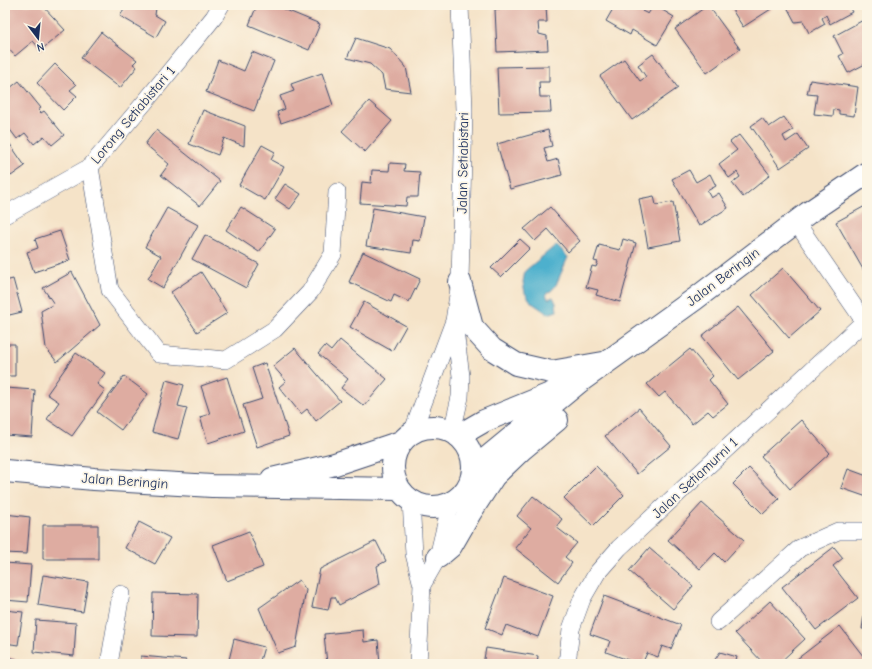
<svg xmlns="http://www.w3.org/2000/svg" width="872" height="669" font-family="'Comic Neue',sans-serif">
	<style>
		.water { fill: #4eb0cd; stroke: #347096 }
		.building { fill: #deaca1 }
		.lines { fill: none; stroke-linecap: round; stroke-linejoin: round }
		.minor-casing { stroke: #3c4a6e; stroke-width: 18 }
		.tertiary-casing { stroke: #3c4a6e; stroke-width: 24 }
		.minor { stroke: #fff; stroke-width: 17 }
		.tertiary { stroke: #fff; stroke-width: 22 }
		.labels { text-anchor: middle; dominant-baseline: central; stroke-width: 3.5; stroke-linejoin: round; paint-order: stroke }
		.street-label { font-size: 14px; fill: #1b2f5e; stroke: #fcf5e5 }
	</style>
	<rect width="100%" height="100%" fill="#fcf5e5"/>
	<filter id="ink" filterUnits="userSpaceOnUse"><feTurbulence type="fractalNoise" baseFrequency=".025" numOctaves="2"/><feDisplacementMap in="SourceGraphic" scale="8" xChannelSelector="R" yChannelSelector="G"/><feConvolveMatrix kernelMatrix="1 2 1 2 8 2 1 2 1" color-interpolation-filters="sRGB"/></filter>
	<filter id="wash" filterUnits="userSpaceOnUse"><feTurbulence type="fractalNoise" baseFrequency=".012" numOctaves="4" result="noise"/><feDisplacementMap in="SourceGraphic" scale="16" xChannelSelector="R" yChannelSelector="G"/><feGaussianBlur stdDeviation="0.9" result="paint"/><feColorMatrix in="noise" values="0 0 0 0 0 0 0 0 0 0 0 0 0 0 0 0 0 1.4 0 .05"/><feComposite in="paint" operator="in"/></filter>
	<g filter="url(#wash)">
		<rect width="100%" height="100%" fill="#f5e3c8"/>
		<path class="water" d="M556,245l12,12 -12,28 -4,5 -6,4 2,5 5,-2 3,6 1,8 -9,3 -16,-11 -7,-10 -2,-11 2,-11z"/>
		<g id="blocks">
			<path class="building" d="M9,5h33l23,25 -24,20 -8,-9 -18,15 -10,-11v-37z
				M127,5h24l5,3 -1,7 10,6 -9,16 -36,-21z
				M257,5h17l46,19 -11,26 -60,-25z
				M625,5h21l-4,6 6,3 6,-9 20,12 -17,28 -25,-15 -2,5 -24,-14 8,-14 7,4z
				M708,5l32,44 -33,24 -32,-44z
				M729,5h39l3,4 -28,18z
				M786,5h62l4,7 -22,12 -4,-9 -4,3 3,6 -16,9 -6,-12 -8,1z
				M546,6l1,16h-9l1,12 8,2 1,14 -51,2 -2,-43z
				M867,18v32l-3,2 3,4v7l-19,10 -9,-17 4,-2 -9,-18z
				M101,32l36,28 -4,4 4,3 -17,21 -39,-30z
				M356,38l34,11 16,18 5,25 -26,-3 -3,-14 -12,-11 -23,-6z
				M252,52l22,9 -20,50 -48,-19 12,-32 26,11z
				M653,54l25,34 -46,32 -32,-44 24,-17 16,22 6,-4 -8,-12z
				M55,64l21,21 -6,5 7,6 -14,14 -26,-27z
				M549,66v16h-10l1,15h10l1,15 -52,1 -2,-46z
				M322,73l11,32 -52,18 -4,-11 8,-3 -5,-13 14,-5 -3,-7z
				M810,80l48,7 -4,29 -15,-2v-4l-5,-1 -1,7 -19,-2 3,-19 -10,-1z
				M19,81l22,27 -3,2 3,3 3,-2 20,24 -12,10 -8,-9 -10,8 -9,-11 -8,6 -12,-16v-31z
				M369,101l23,20 -27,31 -23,-21z
				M203,110l42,16 -1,20 -20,-8 -6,17 -29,-11z
				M784,117l9,13 -10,6 3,6 12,-8 10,15 -28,19 -29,-42 11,-8 7,9z
				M156,130l64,51 -20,25 -39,-31 8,-11 -24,-20z
				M548,130l4,16 -8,2 4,14 10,-3 4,16 -52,14 -13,-45z
				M739,135l31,40 -27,22 -11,-14 8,-6 -3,-5 -8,6 -10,-14 18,-14 -7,-8z
				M5,137l20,29 -14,10 -6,-9z
				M262,145l13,7 -4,8 13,7 -19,33 -26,-15z
				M390,163l15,1 -1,7 16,1 -2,25h-11l-1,9 -46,-3 2,-21 9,1 1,-13 17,1z
				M689,170l7,12 14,-8 6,12 -9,5 4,7 8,-5 9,15 -29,18 -27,-47z
				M285,184l16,10 -11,15 -15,-10z
				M654,196l2,9 17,-3 7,39 -32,6 -9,-48z
				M867,205v64l-3,2 -28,-49z
				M241,207l34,22 -16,23 -33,-22z
				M550,207l30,34 -12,11 -20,-23 -13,12 -11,-12z
				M167,208l31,17 -35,63 -15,-9 13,-23 -16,-9z
				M373,208l51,9 -4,24 -7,-1 -2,13 -45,-7z
				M60,231l10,29 -36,12 -7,-20 11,-4 -3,-9z
				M205,235l54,29 -13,24 -54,-29z
				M520,239l10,9 -29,29 -10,-9z
				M623,239l13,4 -16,59 -24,-7 2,-5 -12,-3 6,-21 4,1 2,-5 -4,-1 5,-16 21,5z
				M363,252l57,27 -11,23 -15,-7 -3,7 -42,-20z
				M783,268l37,43 -31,27 -37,-43z
				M72,272l28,53 -43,37 -11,-14 -5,-37 13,-7 -11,-16z
				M201,272l26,41 -30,19 -26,-40z
				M13,279l9,33 -17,4v-35z
				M364,302l42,24 -14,25 -42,-24z
				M738,307l36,44 -36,29 -36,-44z
				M340,340l47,39 -23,27 -23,-18 7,-9 -30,-25 7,-8 6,5z
				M5,344h10v32h-10z
				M295,348l45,53 -24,20 -9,-12 -6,5 -22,-27 7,-6 -13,-15z
				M690,349l23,27 -4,4 19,24 -15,12 -5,-5 -16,13 -27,-32 -6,5 -12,-13z
				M76,353l29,20 -8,11 8,6 -33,46 -25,-17 12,-17 -12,-8z
				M265,363l24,73 -32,11 -14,-42 19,-6 -10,-31z
				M124,376l24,18 -27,36 -24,-18z
				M227,377l17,54 -36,12 -8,-26 10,-3 -9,-28z
				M166,380l18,5 -6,21 9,2 -9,31 -26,-7z
				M5,388l30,2 -3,47 -27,-2z
				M639,408l32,38 -34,28 -32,-38z
				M801,420l29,33 -40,36 -29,-33z
				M596,466l28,29 -31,31 -29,-28z
				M749,468l30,31 -16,15 -30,-30z
				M848,469l19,7v21l-26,-9z
				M533,496l29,23 -6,8 21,16 -12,14 7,6 -14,19 -43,-34 16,-20 -14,-12z
				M702,503l42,37 -20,22 -9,-9 -15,16 -32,-29z
				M5,514l25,3 -3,37 -22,-1z
				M139,522l31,16 -15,26 -30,-16z
				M43,525h55v34h-55z
				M249,531l14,36 -36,14 -14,-36z
				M376,541l10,20 -9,5 3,18 -41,21 -4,-8h-4l-3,13 -16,-3 8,-38z
				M834,547l9,11 -10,8 25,32 -42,32 -34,-43z
				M649,548l44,38 -20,23 -44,-38z
				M5,563l26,2 -3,37 -23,-2z
				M43,575l45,7 -5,30 -45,-7z
				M504,578l49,18 -15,41 -32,-12 -4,10 -17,-7z
				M299,580l7,10 -10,57 -18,6 -19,-45z
				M153,593l45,1 -1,43 -45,-1z
				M604,596l77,29 -10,24 -9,-3 -4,11 -11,-4 -5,11h-3l-33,-12 4,-11 -20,-7z
				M770,601l35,38 -27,25h-14l-29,-31z
				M866,601h1v28h-5z
				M5,610l18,2 -5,33 -13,-2z
				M36,620l40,3 -2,33 -40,-4z
				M840,626l27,35v3h-66l-4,-5z
				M363,630l1,12 14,-2 2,24h-53l-3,-30z
				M234,639l30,8 -5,17h-31z
				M486,648l52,8 -1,8h-54z
				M720,652l17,5 -2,7h-23z
				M5,656l14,4 -1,4h-13z
				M141,656l45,4v4h-45z
				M681,660l12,3v1h-13z"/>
		</g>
	</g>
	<g filter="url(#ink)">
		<use href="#blocks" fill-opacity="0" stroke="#3c4a6e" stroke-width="1"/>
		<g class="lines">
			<g class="minor-casing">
				<path id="minor" d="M90,167l20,123 49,64 67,6 49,-31 35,-37 23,-38 4,-62
					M5,215l85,-48 55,-65 69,-85 7,-12
					M796,222l68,99
					M452,432l8,-35 1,-21 -7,-53
					M412,433l42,-112 6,-39 4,-172 -4,-105
					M411,500l3,54 8,31 -4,79
					M422,585l16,-28 13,-55
					M718,622l82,-74 38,-17h29
					M109,664l12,-70
					M567,664l4,-35 11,-30 15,-26 22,-25 248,-229"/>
			</g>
			<g class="tertiary-casing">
				<path id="tertiary" d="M460,282l12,45 20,22 24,15 35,8 52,-9
					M393 467a40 40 0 1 1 80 0a40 40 0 1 1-80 0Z
					M458,436l26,-15 76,-31
					M5,471l89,8 118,7 187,3
					M472,475l16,-18 91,-75 116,-83 113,-86 59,-40
					M272,479l63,-15 66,-22
					M438,557l13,-11 19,-33 24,-37 27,-26 36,-30"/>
			</g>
			<use href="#minor" class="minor"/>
			<use href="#tertiary" class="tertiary"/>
		</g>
	</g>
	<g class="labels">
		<g class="street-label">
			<text transform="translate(133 115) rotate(-50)">Lorong Setiabistari 1</text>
			<text transform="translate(463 163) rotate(-89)">Jalan Setiabistari</text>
			<text transform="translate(723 277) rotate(-37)">Jalan Beringin</text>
			<text transform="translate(695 478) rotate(-43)">Jalan Setiamurni 1</text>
			<text transform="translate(125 481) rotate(4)">Jalan Beringin</text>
		</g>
	</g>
	<rect width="872" height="669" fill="none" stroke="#fcf5e5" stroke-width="20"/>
	<g transform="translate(38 38) rotate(164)" stroke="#fcf5e5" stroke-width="3" paint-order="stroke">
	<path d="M0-3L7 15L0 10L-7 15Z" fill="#1b2f5e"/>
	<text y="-6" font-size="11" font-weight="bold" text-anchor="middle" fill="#1b2f5e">N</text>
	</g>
</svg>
